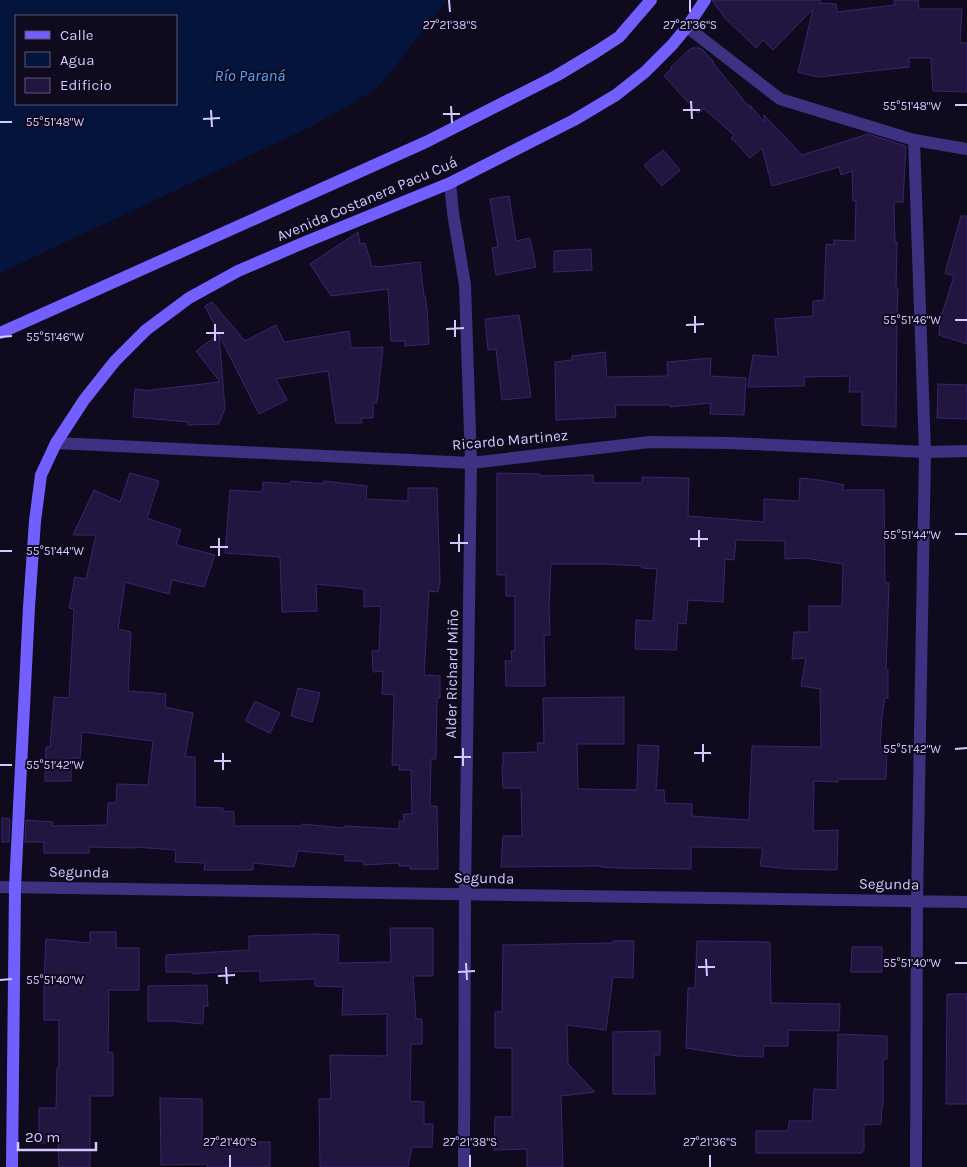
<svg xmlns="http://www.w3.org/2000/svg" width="967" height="1167" font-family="Karla,sans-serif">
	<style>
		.water { fill: #05143c; fill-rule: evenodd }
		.building { fill: #221540; stroke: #3a256e }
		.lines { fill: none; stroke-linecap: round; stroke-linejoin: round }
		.minor { stroke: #3c3281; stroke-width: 12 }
		.secondary { stroke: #715fff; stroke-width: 12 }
		.ticks { fill: none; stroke: #d3c8ff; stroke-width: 2 }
		.labels { text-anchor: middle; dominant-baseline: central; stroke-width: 4; stroke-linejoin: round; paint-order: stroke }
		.street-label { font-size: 15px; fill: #d3c8ff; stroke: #100a1e }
		.water-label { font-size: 16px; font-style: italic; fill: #56a2ff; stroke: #100a1e }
		.ticks-label { font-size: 12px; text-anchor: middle; fill: #d3c8ff; stroke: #100a1e; stroke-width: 4; stroke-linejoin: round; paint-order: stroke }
	</style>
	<rect width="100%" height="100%" fill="#100a1e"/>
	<path class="water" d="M0,0h447l-49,63 -21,25 -30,19 -43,23 -304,143zM16,16h160v88h-160z"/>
	<path class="building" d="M713,0h108l-2,3 17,1 1,8 58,-7 -1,-5h24l1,9h43l-2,34h7v49l-34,-1 -2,-33h-22v9l-91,10 -20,-5 15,-63 -40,41 -10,-10 -7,8 -31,-30 -12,-16z
		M691,48h9l2,1 12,13 -1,1 38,46 -1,-4 14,17v-7l38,40 66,-21 38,12 -3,56h-9l1,40h2l-1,46h2l-1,25 -1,114 -34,-2v-33h-13l1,-16 -46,1v9l-56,1 5,-32 25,2 -3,-38 38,-3v-15l11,-1 2,-56 8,1v-5l21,1 1,-40h-3l-1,-30 -11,4 -2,-8 -67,19 -10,-38 -12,10 -19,-20 3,-3 -30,-26 -6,4 -34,-37 8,-8 -1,-1z
		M663,150l17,20 -18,16 -18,-21z
		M509,196l7,45 14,-3 6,29 -40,8 -4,-27 6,-1 -8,-48z
		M961,216h6v128l-28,-9 1,-15 14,-44 -9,-3z
		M358,232l2,12 5,-1 7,24 4,-1v1l44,-5 4,34h1l2,12 2,36 -24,2v-5h-14l-3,-52 -57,7 -21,-32z
		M591,249l1,21 -38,2v-21z
		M212,302l33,39 31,-16 8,17 65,-11 2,17 32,-1 -6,56h-4v15h-12l1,5h-26l-8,-52 -52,8 11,21 -28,14 -40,-79 6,73 -6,16 -31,1v-3l-55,-5 2,-28 16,2v-1l69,-8 -24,-31 23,-17 -14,-28z
		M519,315l12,82 -29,3 -6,-51 -8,1 -3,-31z
		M605,352l2,25 61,-1 -1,-14 44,-4 -1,18 36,2 -2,37 -34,-1 1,-11 -41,4v-2h-55l1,12 -60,3 -1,-58 17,-2v-4z
		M938,384l29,1v34l-30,-1z
		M130,473l29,8 -12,37 34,12 -5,15 39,10 -11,32 -32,-7 -3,14 -44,-12 -7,47 13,3 -3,59 38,3 -1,13 28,6 -8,44h10v50l28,1 -1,3 12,1v14h68v-2l42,4v-2l55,3v-8h5l-1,-7h9l-1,-44h-12l1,-5h-8l2,-70 -12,-1 1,-23 -10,1 -1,-21h7l2,-45 -17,1v-18l-48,-5 1,27 -35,1 -2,-55 -55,-4 5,-63 32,2 1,-10 27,2 1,-3 32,3 1,-3 43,5 -1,13 42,2v-13h29l3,93 -2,11 -9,-1 -5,84 16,1v22h-3l-1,61h-5l-1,47h7l1,63h-28v-3h-11v-3l-35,2 -1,-4h-18v-6l-47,-4 -4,16 -41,-4v7h-49l1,-7 -30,-1 1,-12 -41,-3v1l-46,-1v6h-45v-11h-19l1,-22 27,2v4l54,-1 1,-22h8l1,-19 31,1 5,-44 -71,-9 -2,26h-9v23h-26l1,-34h4l4,-50 15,1 5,-89 -5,-1 6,-31 11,2 10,-44h-23l21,-45 26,12z
		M497,473l43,1v2l53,-1v8h49v-6l47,1 -1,38 76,6v-23l35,2 1,-23 19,2 25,5 -2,5h42l1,92 4,1 -3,87h2v28h-3l-3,18 -2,32h7l-1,31h-48v3l-24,-1 -1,50 25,-1 -1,40 -45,-1 -32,-3 3,-18 -72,-1v22l-74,-1 -16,-1v-1l-100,1 2,-31h19l-1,-48h-18l-1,-23h1v-12l35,-1 -1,-9h7l-1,-45 81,-1v47h-47l1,45 59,1 1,-45 21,1 -3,44h8l1,13 27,1v12l57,4 3,-74 69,1 -1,-58 -19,-3 5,-28 -14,1 2,-27h15v-26h33l1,-42 -38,-6 -20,1v-18l-49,-1 -2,20 -9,-1 -2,43 -35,-2 -2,24 -8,-1 -2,27 -41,-1 1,-29 17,1 4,-52 -15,-1v-2l-38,-2h-53l-2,42 1,29h-6l1,51h-39l-1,-25h7l-1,-10h4v-55h-9v-21h-9z
		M298,688l22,5 -8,29 -21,-6z
		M255,701l25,12 -10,20 -25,-12z
		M2,818l8,1 -1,23h-7z
		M390,928h43v48h-20l3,43h6v25h-11l-1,57 14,1v22h9l-1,23h-20l-4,20h-88l-1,-68h12l-1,-44 57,1v-42l-45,1 1,-28 -28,-1v-7l-55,2v-10l-40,1 -28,2v-2h-26v-17l83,-5v-14l68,-2 22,1 -1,28 53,-1z
		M90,932h26v16h23v42h-30l-1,62 5,1v43h-23v71h-31l-1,-24h-19v-35h17l1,-40h2v-48h-15v-38l2,-43 44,4z
		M613,941h21l-1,37 -20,-1 -7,53 -39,-5 1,39 27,28 -34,4 2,71h-36v-18l-33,1 1,-33h17v-69h-17v-36h7l1,-67 110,-2z
		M697,941l73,1 1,61 69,1 -1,27 -51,-1v16h-24l-1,11 -26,-1 -51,-8 2,-60h7z
		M852,947h30v25h-31z
		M207,985l1,21h-4l-1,18 -32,-3h-23v-35z
		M947,994h20v110h-21z
		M660,1031v24h-6l1,39h-42v-62z
		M838,1034l49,2v23h-4v46h-1l-1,19 -17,1v25h-2v3h-106v-22h32l1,-10h23l2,-32 23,1z
		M160,1098l42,1v43h68v25h-63v-3l-46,1z"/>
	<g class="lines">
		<path class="minor" d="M687,27l93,72 134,41 53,9
			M914,140l11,312 -8,449 -1,266
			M450,183l3,30 12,72 6,178 -6,431 -1,273
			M56,443l415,20 179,-21 79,1 196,9 42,-1
			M0,887l967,15"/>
		<path class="secondary" d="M0,333l426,-191 130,-66 40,-24 23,-15 32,-37
			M12,1167l3,-280 14,-280 6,-86 6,-46 15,-32 28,-43 31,-39 31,-31 43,-32 49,-27 65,-28 147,-60 124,-63 42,-25 29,-23 27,-27 15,-18 18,-27"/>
	</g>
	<path class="ticks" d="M449,0l1,12M690,0v12M691,101l1,18M955,105h12M451,106l1,17M211,110l1,17M683,110h17M443,114h17M203,119l17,-1M0,122h12M695,316v17M455,320v17M955,320h12M215,324v17M686,325l18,-1M446,329l18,-1M206,333h18M0,337l12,-1M699,530v17M459,534v18M955,534h12M219,538v18M690,539h18M450,543h18M210,547h18M0,551h12M703,744v18M463,748v18M955,749l12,-1M223,753v17M694,753h17M454,757h17M214,761h17M0,765h12M706,959l1,17M466,963l1,17M955,963h12M226,967l1,17M698,967h17M458,972l17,-1M218,976l17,-1M0,980l12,-1M230,1155v12M470,1155v12M710,1155v12"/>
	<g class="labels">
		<g class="street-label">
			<text transform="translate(367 199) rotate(-23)">Avenida Costanera Pacu Cuá</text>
			<text transform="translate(510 440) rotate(-5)">Ricardo Martinez</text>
			<text transform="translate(452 674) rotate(-89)">Alder Richard Miño</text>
			<text transform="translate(79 872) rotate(1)">Segunda</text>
			<text transform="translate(484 878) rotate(1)">Segunda</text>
			<text transform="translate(889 884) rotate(1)">Segunda</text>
		</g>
		<g class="water-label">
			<text x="250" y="75">Río Paraná</text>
		</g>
	</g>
	<g class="ticks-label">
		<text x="450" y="29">27°21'38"S</text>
		<text x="690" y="29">27°21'36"S</text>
		<text x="912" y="110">55°51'48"W</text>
		<text x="55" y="126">55°51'48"W</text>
		<text x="912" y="324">55°51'46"W</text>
		<text x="55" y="341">55°51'46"W</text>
		<text x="912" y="539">55°51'44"W</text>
		<text x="55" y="555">55°51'44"W</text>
		<text x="912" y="753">55°51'42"W</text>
		<text x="55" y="769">55°51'42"W</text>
		<text x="912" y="967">55°51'40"W</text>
		<text x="55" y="984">55°51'40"W</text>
		<text x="230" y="1146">27°21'40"S</text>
		<text x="470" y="1146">27°21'38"S</text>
		<text x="710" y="1146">27°21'36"S</text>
	</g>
	<rect x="15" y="15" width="162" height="90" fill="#100a1e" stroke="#5e5678"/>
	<rect x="25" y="31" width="25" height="8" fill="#715fff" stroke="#5e5678"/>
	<text x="60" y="40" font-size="15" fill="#d3c8ff">Calle</text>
	<rect x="25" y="52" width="25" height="15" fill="#05143c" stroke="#5e5678"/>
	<text x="60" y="65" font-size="15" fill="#d3c8ff">Agua</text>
	<rect x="25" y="78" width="25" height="15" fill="#221540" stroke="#5e5678"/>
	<text x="60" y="90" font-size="15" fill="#d3c8ff">Edificio</text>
	<path d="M18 1142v8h78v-8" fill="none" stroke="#d3c8ff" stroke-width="2.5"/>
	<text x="25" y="1142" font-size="15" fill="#d3c8ff" stroke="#100a1e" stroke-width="4" paint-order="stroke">20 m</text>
</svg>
